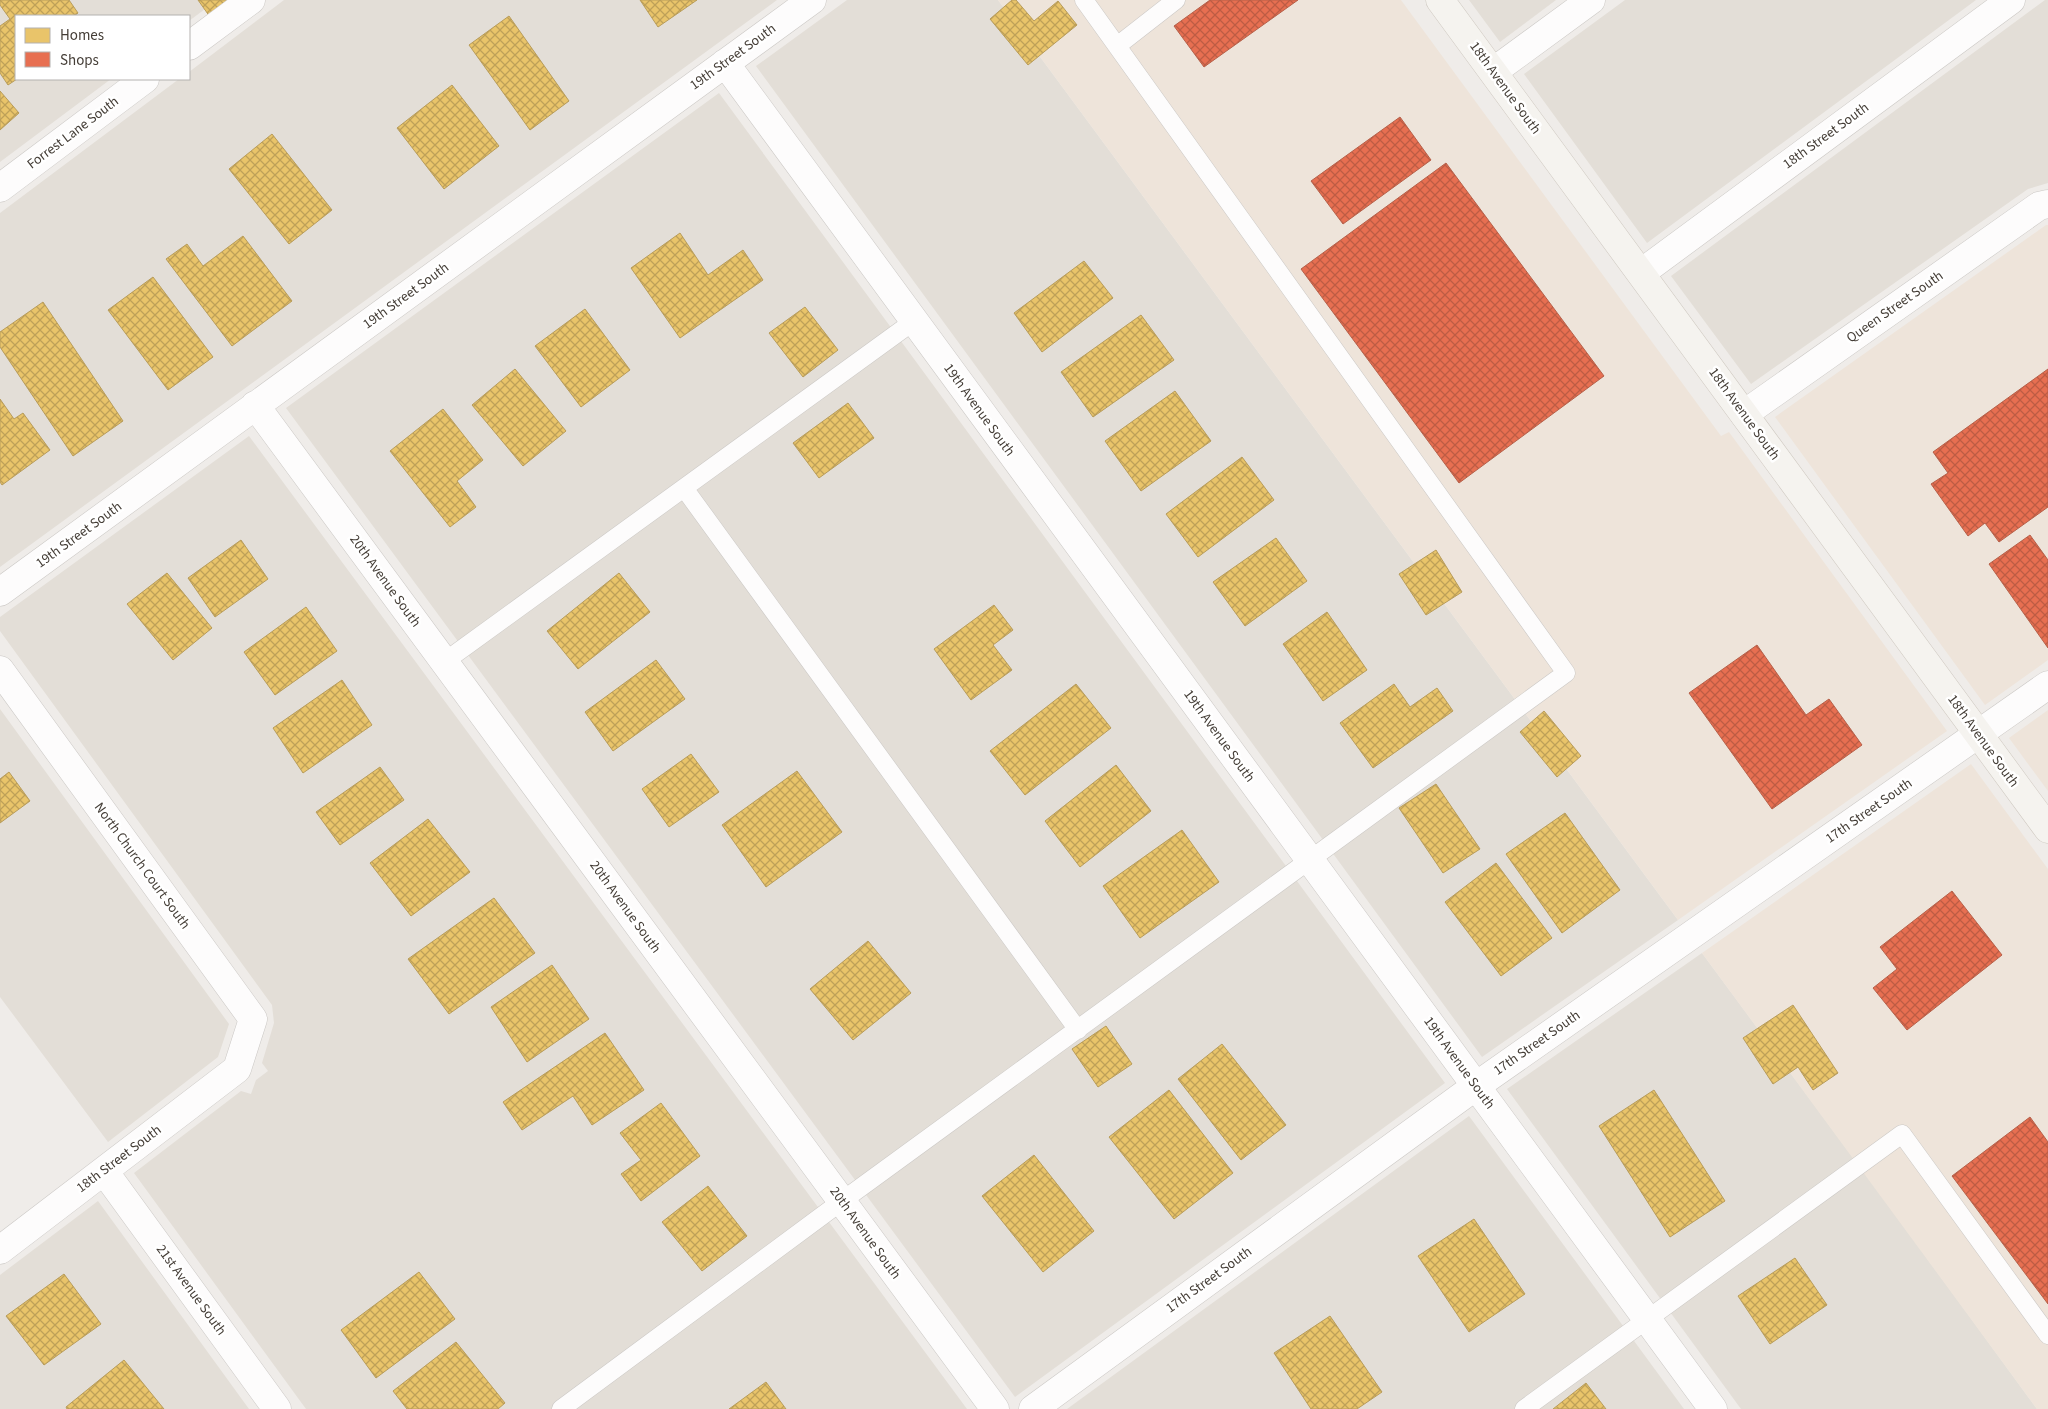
<svg xmlns="http://www.w3.org/2000/svg" width="2048" height="1409" font-family="'Source Sans 3',sans-serif">
	<style>
		.residential { fill: #e3ded7 }
		.commercial { fill: #eee4da }
		.homes { fill: url(#homes-cross-hatch); stroke: #b89c5a }
		.shops { fill: url(#shops-cross-hatch); stroke: #b66049 }
		.lines { fill: none; stroke-linecap: round; stroke-linejoin: round }
		.lane-casing { stroke: #cbc8c5; stroke-width: 19 }
		.street-casing { stroke: #cbc8c5; stroke-width: 29 }
		.secondary-casing { stroke: #cec8c0; stroke-width: 29 }
		.lane { stroke: #fdfcfc; stroke-width: 18 }
		.street { stroke: #fdfcfc; stroke-width: 28 }
		.secondary { stroke: #f5f3ef; stroke-width: 28 }
		.labels { text-anchor: middle; dominant-baseline: central; stroke-width: 5; stroke-linejoin: round; paint-order: stroke }
		.street-label { font-size: 14px; fill: #443d36; stroke: #fff }
	</style>
	<defs>
		<pattern id="homes-cross-hatch" width="8" height="8" patternUnits="userSpaceOnUse" patternTransform="scale(1.25)"><rect width="8" height="8" fill="#e9c46a"/><path d="M0 0l8 8M0 8l8-8" fill="none" stroke="#bea058"/></pattern>
		<pattern id="shops-cross-hatch" width="8" height="8" patternUnits="userSpaceOnUse" patternTransform="scale(1.25)"><rect width="8" height="8" fill="#e76f51"/><path d="M0 0l8 8M0 8l8-8" fill="none" stroke="#bd5c44"/></pattern>
	</defs>
	<rect width="100%" height="100%" fill="#efece9"/>
	<path class="residential" d="M0,0h217l-28,21v-5h-173v63h95l-111,83z
		M284,0h493l-777,567v-354l179,-134h10v-7z
		M847,0h151l680,920 -196,137 -726,-991z
		M1469,0h87l-56,42z
		M1625,0h351l-329,243 -123,-169z
		M2045,0h3v183l-20,6 -277,195 -80,-108z
		M719,93l726,990 -430,314 -729,-989z
		M249,436l718,973h-661l-172,-236 107,-82 10,3 5,-14 12,-9 -6,-8 12,-40 -2,-18 -272,-374v-14z
		M0,709l229,315 -11,33 -110,85 -108,-145z
		M1702,953l192,260 143,196h-296l-234,-320z
		M1469,1116l215,293h-617z
		M98,1201l151,208h-249v-134z"/>
	<path class="commercial" d="M998,0h403l320,436 8,-4 218,299 -269,189z
		M2046,225h2v435l-63,45 -210,-288z
		M2048,710v81l-39,-53z
		M1971,764l77,105v540h-11l-335,-456z"/>
	<path class="homes" d="M0,0h69l9,13 -4,3h-58l1,63 -9,6 -8,-12v-47l10,-7 -10,-14z
		M198,0h36l-24,17z
		M640,0h57l-39,27z
		M1012,0h4l18,21 24,-20 19,24 -49,40 -38,-46z
		M509,16l60,85 -39,29 -61,-85z
		M452,85l47,61 -55,43 -47,-61z
		M0,91l19,22 -19,17z
		M272,134l60,76 -43,34 -60,-75z
		M680,233l28,42 35,-25 20,30 -83,58 -49,-70z
		M243,236l49,65 -60,45 -66,-87 21,-15 16,22z
		M1084,261l29,37 -71,54 -28,-39z
		M153,277l60,80 -45,33 -60,-80z
		M43,302l80,119 -50,35 -73,-109v-15z
		M805,307l33,43 -35,27 -34,-44z
		M585,309l45,61 -49,37 -46,-61z
		M1141,315l33,45 -81,57 -32,-45z
		M515,369l51,62 -43,35 -51,-61z
		M1175,391l36,50 -70,50 -36,-50z
		M0,399l14,20 9,-6 27,37 -48,35 -2,-3z
		M848,403l26,35 -55,40 -26,-35z
		M443,409l40,51 -26,21 19,26 -26,20 -60,-76z
		M1242,457l32,43 -76,57 -32,-43z
		M1276,538l31,43 -62,45 -32,-44z
		M241,540l27,39 -53,38 -27,-39z
		M1436,550l26,42 -36,23 -27,-41z
		M167,573l45,55 -39,32 -46,-56z
		M619,573l31,39 -72,57 -31,-38z
		M994,605l19,25 -20,15 19,25 -41,30 -37,-51z
		M306,607l31,44 -62,44 -31,-43z
		M1327,612l40,58 -44,31 -40,-57z
		M656,660l29,39 -72,52 -28,-39z
		M342,680l30,45 -69,48 -30,-45z
		M1076,684l35,44 -86,67 -35,-44z
		M1394,684l16,23 27,-19 16,23 -80,57 -33,-45z
		M1544,711l37,45 -24,21 -37,-45z
		M691,754l28,38 -50,35 -27,-38z
		M1116,765l35,46 -71,56 -35,-46z
		M380,767l24,33 -64,45 -24,-33z
		M797,771l45,61 -76,55 -44,-62z
		M9,772l21,29 -30,22v-44z
		M1436,784l44,65 -37,24 -44,-65z
		M1565,813l55,77 -58,43 -56,-79z
		M428,819l42,53 -59,44 -41,-53z
		M1182,830l37,52 -79,56 -37,-52z
		M1496,863l56,75 -51,38 -56,-74z
		M494,898l41,55 -86,61 -41,-55z
		M868,941l43,52 -58,47 -43,-51z
		M552,965l37,54 -62,43 -36,-55z
		M1793,1005l45,68 -25,17 -15,-23 -25,17 -30,-46z
		M1106,1026l26,38 -34,23 -26,-38z
		M605,1033l39,57 -52,35 -19,-29 -51,34 -19,-28z
		M1222,1044l64,81 -45,35 -63,-81z
		M1169,1090l64,83 -59,46 -65,-82z
		M1654,1090l71,111 -55,36 -71,-111z
		M661,1103l39,53 -59,45 -20,-27 20,-14 -21,-27z
		M1034,1155l60,76 -51,41 -61,-76z
		M708,1186l39,50 -45,35 -40,-49z
		M1474,1219l51,75 -56,38 -51,-76z
		M1795,1258l32,47 -57,39 -32,-48z
		M419,1272l36,47 -79,59 -35,-48z
		M64,1274l37,50 -57,41 -38,-49z
		M1330,1316l52,76 -25,17h-46l-37,-56z
		M456,1342l49,61 -7,6h-91l-14,-18z
		M124,1360l40,49h-97l-1,-2z
		M766,1382l20,27h-57z
		M1586,1383l20,26h-53z"/>
	<path class="shops" d="M1210,0h88l-94,67 -30,-41z
		M1400,117l31,43 -88,64 -32,-43z
		M1446,163l158,213 -145,107 -158,-214z
		M2048,369v138l-49,35 -14,-19 -17,13 -37,-52 17,-11 -15,-21z
		M2030,535l18,25v88l-59,-84z
		M1757,645l49,70 23,-16 33,46 -90,64 -83,-116z
		M1952,891l50,64 -95,75 -34,-42 24,-19 -17,-22z
		M2030,1117l18,25v162l-96,-128z"/>
	<g class="lines">
		<g class="lane-casing">
			<path id="lane" d="M1117,46l59,-46
				M684,488l394,542
				M444,662l470,-341
				M561,1409l281,-208 724,-528 -482,-673
				M1524,1409l378,-275 146,201"/>
		</g>
		<g class="street-casing">
			<path id="street" d="M189,46l62,-46
				M725,63l988,1346
				M1494,71l97,-71
				M0,188l145,-109
				M1641,273l370,-273
				M255,405l740,1004
				M1744,414l295,-208 9,-2
				M0,592l812,-592
				M0,670l253,349 -16,50 -237,181
				M104,1171l173,238
				M1033,1409l443,-323 572,-401"/>
		</g>
		<g class="secondary-casing">
			<path id="secondary" d="M1440,0l608,829"/>
		</g>
		<use href="#lane" class="lane"/>
		<use href="#street" class="street"/>
		<use href="#secondary" class="secondary"/>
	</g>
	<g class="labels">
		<g class="street-label">
			<text transform="translate(733 57) rotate(-36)">19th Street South</text>
			<text transform="translate(1505 88) rotate(54)">18th Avenue South</text>
			<text transform="translate(73 133) rotate(-37)">Forrest Lane South</text>
			<text transform="translate(1826 136) rotate(-36)">18th Street South</text>
			<text transform="translate(406 296) rotate(-36)">19th Street South</text>
			<text transform="translate(1895 307) rotate(-35)">Queen Street South</text>
			<text transform="translate(979 410) rotate(54)">19th Avenue South</text>
			<text transform="translate(1744 414) rotate(54)">18th Avenue South</text>
			<text transform="translate(79 535) rotate(-36)">19th Street South</text>
			<text transform="translate(385 581) rotate(54)">20th Avenue South</text>
			<text transform="translate(1219 736) rotate(54)">19th Avenue South</text>
			<text transform="translate(1983 741) rotate(54)">18th Avenue South</text>
			<text transform="translate(1869 811) rotate(-35)">17th Street South</text>
			<text transform="translate(142 866) rotate(54)">North Church Court South</text>
			<text transform="translate(625 907) rotate(54)">20th Avenue South</text>
			<text transform="translate(1537 1043) rotate(-35)">17th Street South</text>
			<text transform="translate(1459 1063) rotate(54)">19th Avenue South</text>
			<text transform="translate(119 1159) rotate(-37)">18th Street South</text>
			<text transform="translate(865 1233) rotate(54)">20th Avenue South</text>
			<text transform="translate(1209 1280) rotate(-36)">17th Street South</text>
			<text transform="translate(191 1290) rotate(54)">21st Avenue South</text>
		</g>
	</g>
	<rect x="15" y="15" width="175" height="65" fill="#ffffff" stroke="#b4b1af"/>
	<rect x="25" y="28" width="25" height="15" fill="#e9c46a" stroke="#b4b1af"/>
	<text x="60" y="40" font-size="15" fill="#443d36">Homes</text>
	<rect x="25" y="52" width="25" height="15" fill="#e76f51" stroke="#b4b1af"/>
	<text x="60" y="65" font-size="15" fill="#443d36">Shops</text>
</svg>
